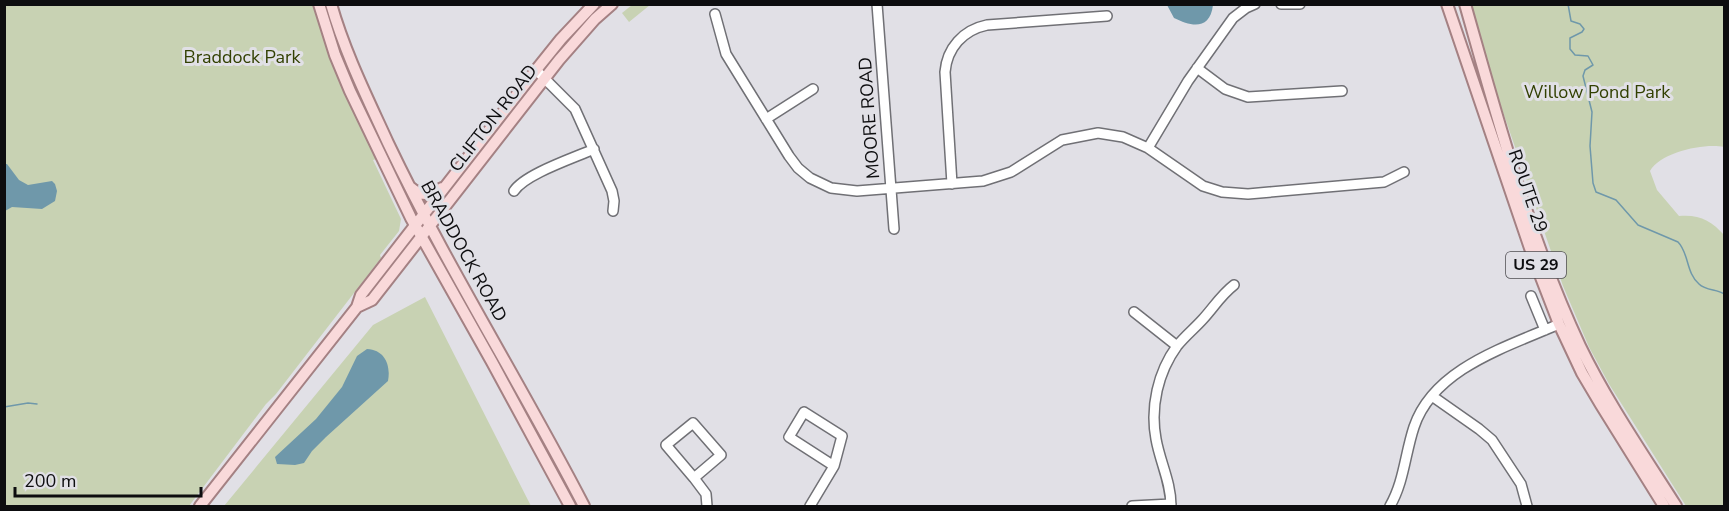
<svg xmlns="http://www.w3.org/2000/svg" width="1729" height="511" font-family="'Nunito Sans',sans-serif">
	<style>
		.green { fill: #c8d2b3 }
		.water { fill: #6f98aa }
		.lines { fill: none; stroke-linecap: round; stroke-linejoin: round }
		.stream { stroke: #6f98aa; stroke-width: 1.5 }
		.minor-casing { stroke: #707075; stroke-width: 12 }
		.major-casing { stroke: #a48183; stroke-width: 14 }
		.minor { stroke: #fff; stroke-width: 9 }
		.major { stroke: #f9d9da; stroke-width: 10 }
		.labels { text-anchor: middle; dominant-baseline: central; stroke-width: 6; stroke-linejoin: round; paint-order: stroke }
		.shield { fill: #e1e0e6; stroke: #4d4c50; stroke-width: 1.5 }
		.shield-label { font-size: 16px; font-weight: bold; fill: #0d0d0f }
		.park-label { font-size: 18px; fill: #324002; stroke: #e1e0e6 }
		.street-label { font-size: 18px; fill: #0d0d0f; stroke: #e1e0e6 }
	</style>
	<rect width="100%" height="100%" fill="#e1e0e6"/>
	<path class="green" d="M4,5h315l63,153 -9,2 28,59 -2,12 -19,24 1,3 -105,136 -10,10 -77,102h-184z
		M632,5h18l-21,17 -7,-9z
		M1466,5h258v142c-20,-4 -63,5 -74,24l7,19 22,26c20,-2 33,5 45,19v271h-38l-77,-122 -20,-37 -26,-61z
		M425,297l106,209h-307l149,-181z"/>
	<path class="water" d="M1167,5v-1l46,1c-3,25 -21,22 -39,13z
		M5,164h2l12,16 9,5 24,-4 3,3 2,7 -2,10 -13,8 -30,-2 -7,4z
		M367,349c18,1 24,16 21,32l-62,56 -14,14 -8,12 -9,2 -18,-1 -2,-7 41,-38 26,-32 15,-31z"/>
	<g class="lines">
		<path class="stream" d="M1568,4l3,17 9,3 4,5 -2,3 -12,6v11l5,6 13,1 5,9 -8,5 -2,6 9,36 -2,34 3,37 3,9 20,8 22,25 40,17c11,11 8,31 21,42 7,7 18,5 25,10
			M4,407l24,-4 9,1"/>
		<g class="minor-casing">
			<path id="minor" d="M877,4l17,225
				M1281,4h19
				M715,14l11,40 63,102 9,12 12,10 21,10 26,3 126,-10 28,-9 51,-32 36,-7 25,4 25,11 55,38 19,6 26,2 136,-12 20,-10
				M1197,68l28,21 23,8 94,-6
				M536,70l39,39 37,82 2,10 -1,10
				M766,119l47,-30
				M1148,148l40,-67 45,-63 13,-10 9,-4
				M952,184l-7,-112c2,-24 18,-42 42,-47l120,-9
				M514,191c11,-17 60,-33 80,-42
				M1531,296l14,34
				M1134,312l43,34
				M1432,396l47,33 13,11 29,44 6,22
				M804,412l38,24 -8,30 -45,-29z
				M693,423l28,32 -27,23 -28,-33z
				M694,478l12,16 1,12
				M810,506l24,-40
				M1132,506l39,-2
				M1171,506c0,-24 -11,-44 -15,-67 -6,-32 2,-67 21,-93 8,-10 18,-18 26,-27 11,-12 18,-24 31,-34
				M1390,506c14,-24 15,-52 24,-79 20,-59 93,-80 145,-103"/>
		</g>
		<g class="major-casing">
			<path id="major" d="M319,4l16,51 15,36 61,127 81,144 78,144
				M331,4c14,49 36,93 57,139 59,124 133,241 196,363
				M1447,4l85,250 27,70 23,49 19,32 63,101
				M1465,4c33,116 64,233 115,342 27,56 63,108 96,160
				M410,187c11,10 20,8 32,1
				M357,307l15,-7 187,-240 36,-41 17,-15
				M200,506l157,-199 4,-12 175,-225 25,-31 33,-35"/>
		</g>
		<use href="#minor" class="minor"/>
		<use href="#major" class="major"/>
	</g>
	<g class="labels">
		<rect class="shield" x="1506" y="252" width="60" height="26" rx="4.5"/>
		<g class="shield-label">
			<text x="1536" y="265">US 29</text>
		</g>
		<g class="park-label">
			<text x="242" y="57">Braddock Park</text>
			<text x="1597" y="92">Willow Pond Park</text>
		</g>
		<g class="street-label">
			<text transform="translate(493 118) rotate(-52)">CLIFTON ROAD</text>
			<text transform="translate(869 118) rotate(-94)">MOORE ROAD</text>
			<text transform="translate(1528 191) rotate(71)">ROUTE 29</text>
			<text transform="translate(464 251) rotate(61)">BRADDOCK ROAD</text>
		</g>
	</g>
	<rect width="1729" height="511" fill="none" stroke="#0d0d0f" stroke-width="12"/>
	<path d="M15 487v9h186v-9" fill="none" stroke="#0d0d0f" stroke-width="3"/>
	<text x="24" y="487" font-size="18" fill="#0d0d0f" stroke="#e1e0e6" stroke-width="4.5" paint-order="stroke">200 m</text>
</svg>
